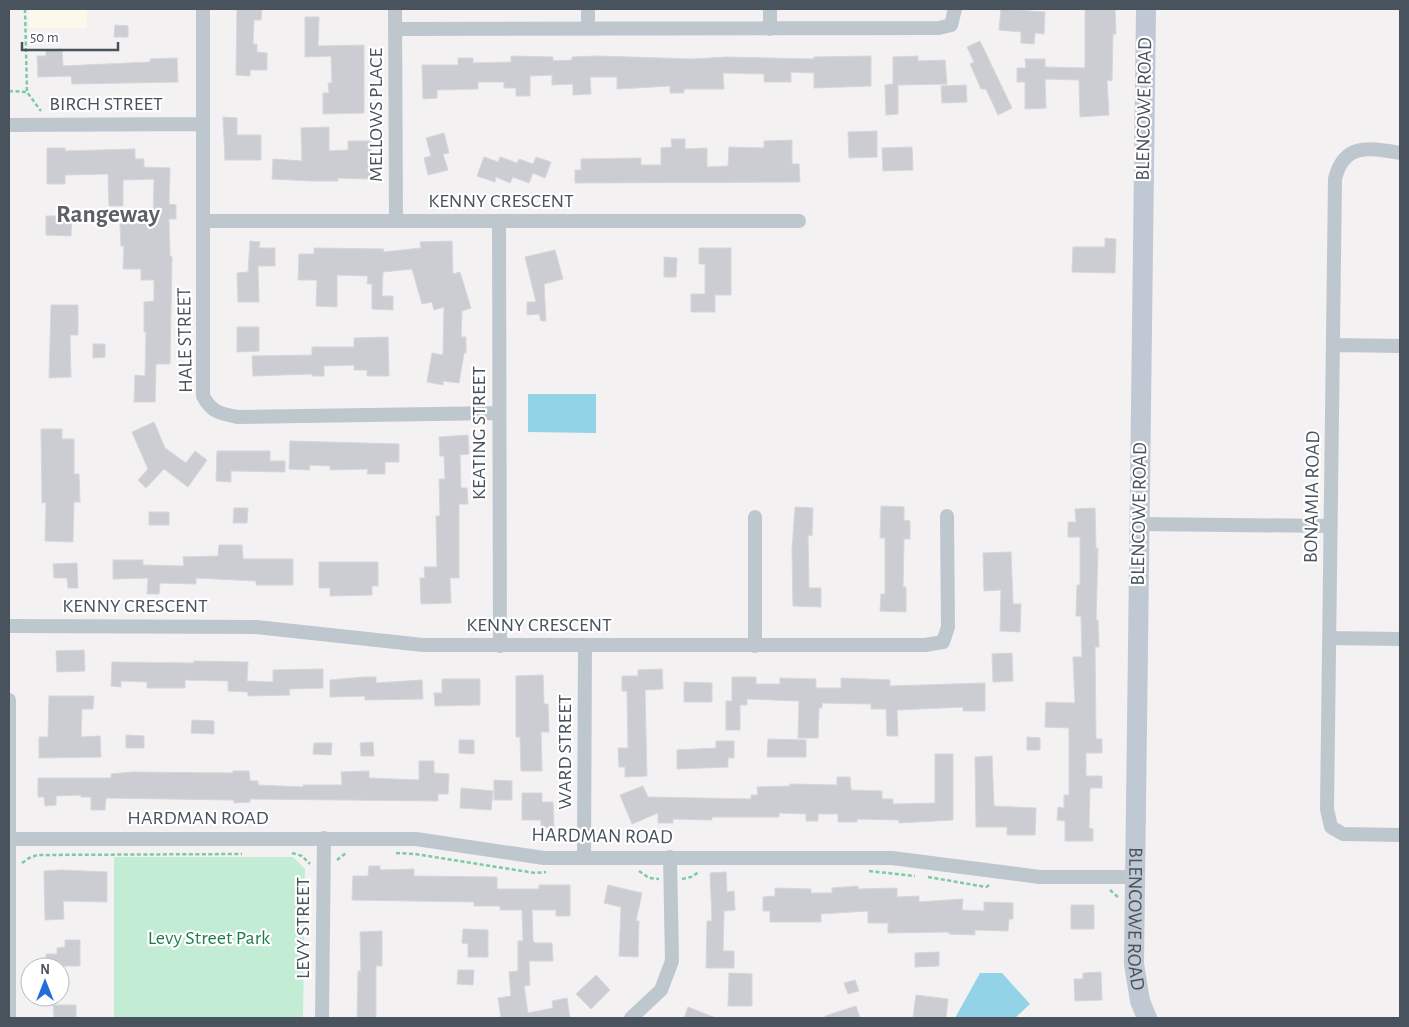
<svg xmlns="http://www.w3.org/2000/svg" width="1409" height="1027" font-family="'Alegreya Sans',sans-serif">
	<style>
		.commercial { fill: #fcf8ec }
		.green { fill: #c2edd4 }
		.water { fill: #92d3e8 }
		.building { fill: #cbcdd3; stroke: #d5d7dc }
		.lines { fill: none; stroke-linecap: round; stroke-linejoin: round }
		.path { stroke: #7ccaa6; stroke-width: 2.5; stroke-dasharray: 4 2.5; stroke-linecap: butt }
		.street { stroke: #bfc7ce; stroke-width: 14 }
		.secondary { stroke: #c0c8d3; stroke-width: 20 }
		.labels { text-anchor: middle; dominant-baseline: central; stroke-width: 4.5; stroke-linejoin: round; paint-order: stroke }
		.street-label { font-size: 20px; fill: #49535d; stroke: #fff }
		.park-label { font-size: 20px; fill: #1d7c4f; stroke: #fff }
		.district-label { font-size: 25px; font-weight: bold; fill: #5d6165; stroke: #fff }
	</style>
	<rect width="100%" height="100%" fill="#f3f1f1"/>
	<path class="commercial" d="M29,9h58v19h-58z"/>
	<path class="green" d="M114,857h179l12,12 -2,149h-189z"/>
	<path class="water" d="M528,394h68v39l-68,-1z
		M980,973h22l28,31 -15,14h-60z"/>
	<path class="building" d="M237,9h25l-1,11h-7l-1,24h4v8l10,1v17h-17v6l-14,-1z
		M1001,9l44,3 -1,22 -9,-1 -1,11 -13,-1v-11l-22,-2z
		M1085,9h30l1,25h-3l-1,47 -5,-1 2,35 -29,2 -1,-37 -34,-1 1,29 -21,1v-27h-8v-14h9l-1,-9h20v8l40,1z
		M305,17h14l-1,29 46,-1v68l-41,1v-21h6l-1,-10h4l-1,-27 -26,1z
		M115,25l13,1v11h-14z
		M980,41l32,67 -14,7 -12,-26h-5l-11,-25 4,-2 -7,-15z
		M62,49l1,17 87,-4v-3l27,-1 1,24 -106,2 -1,-8 -33,1 -1,-21h9v-6z
		M511,56l42,1v4l19,-1v-3l26,-1 95,3 34,-2 87,2v-2l57,-1v30l-57,2v-15l-23,-1v10h-27v-8l-41,-1 1,16h-40v4h-14v-7l-53,3v-12h-27l1,17 -18,1v-11l-21,1v-10l-22,1v20h-14v-8h-12v-6h-26v7l-41,1v8l-14,1 -1,-34h36v-7h15v5l38,-1z
		M918,56v5l27,-1 2,24 -49,1v29l-12,1 -1,-30 8,-1v-27z
		M966,85l1,17 -25,1 -1,-17z
		M223,117l14,1v17h24v25h-36z
		M329,127v24l19,-1v-9h23l-1,38 -32,-1v3h-26l-40,-2 1,-20 29,2 -1,-33z
		M877,131v26l-28,1 -1,-26z
		M444,133l5,20 -6,1 5,16 -20,5 -4,-17 7,-2 -5,-18z
		M671,139h14v10l22,-1v19l21,-1 1,-19 35,1v-7l28,-1v24h7l1,18 -225,1v-13h6v-11l60,-1v7h20v-17l11,-1z
		M912,147l1,23 -30,1 -1,-23z
		M47,148h18v3l70,-2v10h9v8l26,1 -1,36 7,1v14h-7l1,37 2,1 -2,107h-14l-1,38h-21l1,-27 10,1 1,-44h-2v-30l10,-1v-21h-13v-11h-18l1,-23h-3l-1,-22 33,-1 1,-44 -31,1v26h-14l-1,-32 -43,1v9h-18z
		M484,157l14,5 2,-5 17,6 2,-4 14,5 3,-7 15,5 -6,16 -12,-5 -4,10 -16,-6 -3,6 -14,-6 -1,5 -18,-6z
		M46,216h26l-1,20 -25,-1z
		M1105,238l11,1 -1,34 -43,-1 1,-25h32z
		M250,241l10,1 -1,6h16v18h-17l1,36h-21l-1,-29 11,-1z
		M452,241l1,33 7,-2 11,36 -9,3 -1,26h5v16h-2l-5,30 -16,-2v4l-16,-3 5,-29 11,2 1,-48 -10,3 -2,-8 -10,2 -10,-35 -29,3 -1,24h11v14l-21,-1v-25h-5l1,-8 -31,-1v32l-21,-1 1,-26h-19l1,-26h15v-6l70,1 -1,3 38,-4 -1,-6z
		M699,248h32v47h-16v17h-24v-18h14v-30h-6z
		M555,250l8,29 -19,5 2,37h-5l-2,-7 -12,1v-13h9l-11,-45z
		M664,257l13,1 -1,19h-12z
		M51,305h27v30h-8l1,42 -22,1z
		M237,327h22v24l-22,1z
		M388,337l1,39h-22v-6h-13v-5l-30,1v10h-12v-2l-59,2 -1,-20 60,-1v-8h42v-9z
		M93,344h12v13l-12,1z
		M154,422l11,26 21,15 9,-12 12,9 -19,27 -24,-18 -18,19 -8,-8 10,-11 -16,-37z
		M41,429h21v10h12v35h5l1,28h-6l-1,40 -28,-1 1,-39 -4,1z
		M468,435l1,19 -9,1 1,33h6l1,16h-9v74h-9l1,25 -30,1 -1,-26h5l-1,-11h13l-1,-51h4l-1,-37h6l-1,-23h-4l-1,-19z
		M290,441l109,3v18h-14v12h-18l1,-5 -38,1v-4l-20,-1 -1,5 -20,-1z
		M217,451h53v10h15v11l-54,-1v11l-15,-1z
		M881,506l23,1v13l6,1v18h-6l-1,48h3v25l-26,-1 1,-17h4v-56h-5z
		M795,507l18,1 -1,28 -4,-1 1,53h12v19l-28,-1 -1,-56z
		M234,508h14l-1,15h-14z
		M1095,508l1,40 2,1 -2,71h2l1,27h-4l1,92h6v14h-16v23h16v12h-12l-1,40 4,1v12h-28v-20l-8,-1 1,-13 6,1v-13h5v-67l-24,-1 1,-25 29,1 -2,-46h9l-1,-41h-5l1,-31h3v-48h-12v-15h8l-1,-13z
		M149,512h20v13h-20z
		M219,545h23l1,14h50v26h-37v-4l-60,-3v6l-36,-1 -1,11h-12l1,-16 -35,1v-19h30v5l41,1 -1,-9 35,-1z
		M1011,552l2,52h8l-1,28 -20,-1 1,-41 -17,1 -1,-38z
		M319,562h59v24h-6v9l-42,1v-8h-11z
		M77,563l1,25h-10l-1,-10h-13l-1,-14z
		M84,650l1,21 -28,1 -1,-21z
		M1012,653l1,28 -20,1 -1,-28z
		M194,661l54,1 -1,19 26,1v-12l50,-1v19l-34,1 1,6 -42,1v-4l-20,-1v-10l-43,-1v8h-38v-6l-26,-1v6l-10,-1 1,-24 82,1z
		M662,669l1,20 -18,1 2,86 -22,1v-10h-6l-1,-19h10l-1,-57h-5v-15h16v-6z
		M543,675l1,29h4l1,28h-8l1,39h-21l-1,-34h-4v-61z
		M364,677h12v6l46,-3 1,19 -58,1v-4l-35,1v-17z
		M732,677h24v7h24v-6l36,1v9h25v-10l49,2v6l95,-3v28h-22v-4l-66,3 1,26h-11l-1,-27h-15v-5l-49,-1v5h-3l-1,30h-20l1,-37 -52,-2v6h-7v25h-14v-29h6z
		M442,679h38v26l-45,1 -1,-13h8z
		M684,682l28,1v19h-28z
		M49,696h45l-1,13h-11l-1,28 19,-1 1,21 -62,1v-21h9z
		M192,720l22,1v13l-23,-1z
		M126,735l18,1v12h-18z
		M1027,737l13,1v12h-13z
		M768,739l38,1v17h-39z
		M459,740h15v14l-15,-1z
		M716,741h18v17h-6v9l-51,2v-19l39,-2z
		M373,742l1,14h-13l-1,-13z
		M314,743h18l-1,12 -18,-1z
		M935,754h18v66l-54,3v-3l-42,-1v3h-19v-8h-20v7h-12v-7l-27,-1v4h-67v3l-39,-1v4h-15v-10l-26,11 -12,-29 23,-9 5,11 103,2v-4h7l-1,-8 33,-1v-2l47,1v-8h13l1,13 31,1v8h11v5l42,-1z
		M992,756l2,50 42,2 -1,27h-28v-8h-31l-1,-70z
		M419,761h15v12l15,1 -1,20h-10v7l-188,-2v3l-16,1v-3l-128,-2 -1,12h-14v-13h-10v-2l-25,1v9l-11,1 -1,-9h-6v-19h73v-4l21,-2 101,1v-2h16l1,10h8v4l45,2v-2h39l-1,-13 28,-1v7l50,2z
		M494,780l18,1v19h-18z
		M461,788l32,3 -2,19 -31,-2z
		M522,793h20v9h11l1,25 -13,1v-8h-19z
		M369,866h11v4l34,-1v7l83,1v12h42v-4h31v31h-14v-6h-24l1,31 2,2h17l1,18h-24l1,24 -6,1 4,27 25,-5 -1,-7 15,-3 3,20h-69l-3,-20 13,-2 -2,-24 9,-1v-30h5l-1,-31h-22v-4h-26v-4l-122,-2 1,-24h15z
		M62,870l45,2v30l-44,-1 1,18 -19,1 -1,-49z
		M726,872l1,20 7,-1 1,19 -11,1 -1,40h11v17h-28l1,-47h5l-2,-48z
		M608,885l34,8 -6,28h3l-1,36 -19,-1 2,-49 -17,-4z
		M858,886v3l39,-1v9l22,-1v6l44,-3 -1,11 22,1v-9l29,1v16h-4l-1,12 -33,-1v5l-26,-1v-2l-61,1v-10h-20v-12l-47,3v8h-51v-11h-7v-14l12,-1v-8l36,1v4h21v-5z
		M1071,905h23v24h-23z
		M463,929l25,1v27h-20v-13l-6,-1z
		M382,931v35h-6v52h-19l1,-47h3l-1,-39z
		M65,940h15v26h-34v-12h11v-6l8,-1z
		M939,952v14l-24,1v-14z
		M458,970h16l-1,15 -16,-1z
		M1101,972l1,28 -27,1 -1,-22h9v-6z
		M729,973l23,1v32h-24z
		M596,975l14,15 -19,19 -15,-15z
		M855,980l4,11 -11,3 -4,-11z
		M916,995l32,4 -2,19 -33,-1z
		M53,1005h23v13h-22z
		M856,1006l4,12h-35v-2z
		M688,1007l28,11h-32z"/>
	<g class="lines">
		<path class="path" d="M25,9l2,83 14,19
			M9,91l18,1
			M292,853l10,3 8,8
			M396,853l19,1 120,19 11,-1
			M337,860l9,-7
			M22,863l7,-5 8,-3 205,-1
			M639,871l10,7 10,1
			M869,871l46,5
			M928,877l58,10 5,-3
			M682,879l9,-2 8,-5
			M1110,890l9,8"/>
		<path class="street" d="M203,9v387c8,16 18,18 35,21l261,-4
			M395,9l1,212
			M588,9v20
			M770,9v20
			M395,29l544,-1 12,-3 4,-16
			M9,125l194,-1
			M1400,153c-30,-5 -56,-11 -65,26l-8,630 4,18 12,7 57,1
			M204,221h595
			M499,221l1,425
			M1334,345l66,1
			M755,517v129
			M1139,524l192,2
			M9,626l247,1 167,18h502l18,-3 5,-15 -1,-111
			M1330,638l70,1
			M9,700v318
			M9,839h407l128,19h348l148,19h95
			M584,858l1,-212
			M322,1018l2,-180
			M631,1018l30,-28 11,-29 -2,-104"/>
		<path class="secondary" id="s1" d="M1146,9l-12,955 6,37 7,17"/>
	</g>
	<g class="labels">
		<g class="street-label">
			<text x="106" y="104">BIRCH STREET</text>
			<text transform="translate(1144 109) rotate(-89)">BLENCOWE ROAD</text>
			<text transform="translate(376 115) rotate(-90)">MELLOWS PLACE</text>
			<text x="501" y="201">KENNY CRESCENT</text>
			<text transform="translate(185 340) rotate(-91)">HALE STREET</text>
			<text transform="translate(479 433) rotate(-90)">KEATING STREET</text>
			<text transform="translate(1312 497) rotate(-89)">BONAMIA ROAD</text>
			<text transform="translate(1139 514) rotate(-89)">BLENCOWE ROAD</text>
			<text x="135" y="606">KENNY CRESCENT</text>
			<text x="539" y="625">KENNY CRESCENT</text>
			<text transform="translate(565 752) rotate(-90)">WARD STREET</text>
			<text x="198" y="818">HARDMAN ROAD</text>
			<text transform="translate(602 836) rotate(1)">HARDMAN ROAD</text>
			<text stroke="none"><textPath href="#s1" startOffset="910">BLENCOWE ROAD</textPath></text>
			<text transform="translate(303 928) rotate(-90)">LEVY STREET</text>
		</g>
		<g class="park-label">
			<text x="209" y="938">Levy Street Park</text>
		</g>
		<g class="district-label">
			<text x="108" y="214">Rangeway</text>
		</g>
	</g>
	<rect width="1409" height="1027" fill="none" stroke="#49535d" stroke-width="20"/>
	<g transform="translate(45 982)"><circle r="24" fill="#ffffff" stroke="#b6babe"/>
	<path d="M0-4L9 19L0 12L-9 19Z" fill="#236dda"/>
	<text y="-8" font-size="14" font-weight="bold" text-anchor="middle" fill="#49535d">N</text>
	</g>
	<path d="M22 42v8h96v-8" fill="none" stroke="#49535d" stroke-width="2.5"/>
	<text x="30" y="42" font-size="15" fill="#49535d" stroke="#ffffff" stroke-width="4" paint-order="stroke">50 m</text>
</svg>
